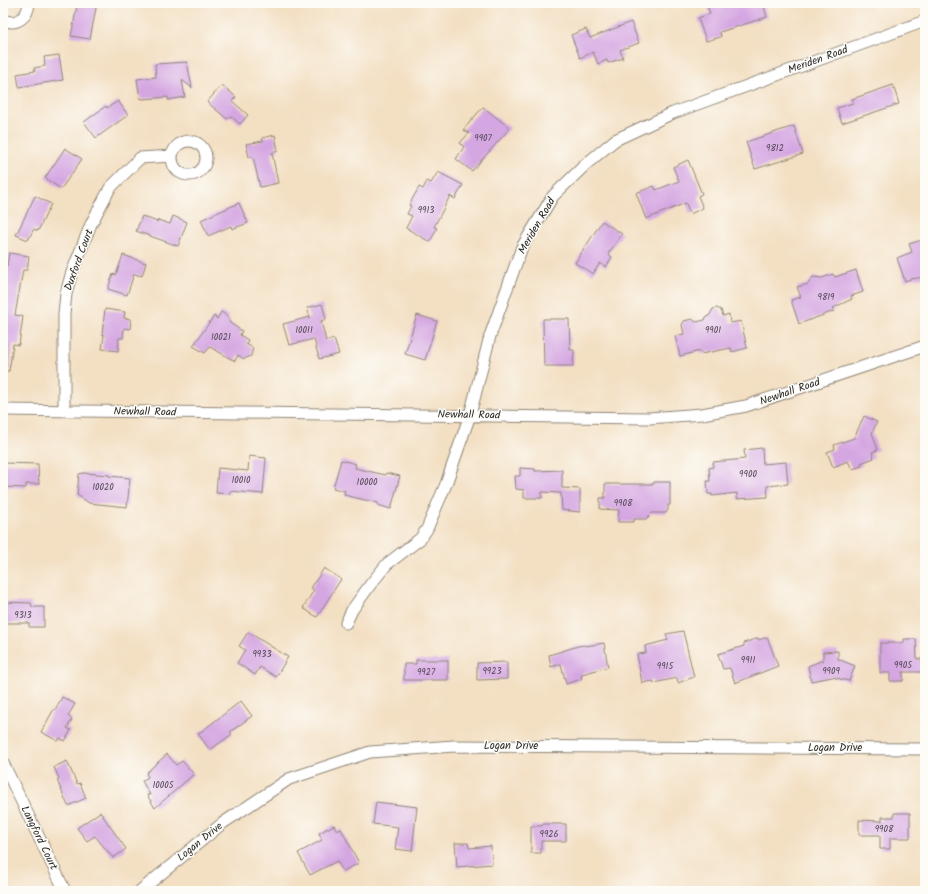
<svg xmlns="http://www.w3.org/2000/svg" width="928" height="894" font-family="Kalam,sans-serif">
	<style>
		.building { fill: #d5a7e2 }
		.lines { fill: none; stroke-linecap: round; stroke-linejoin: round }
		.minor-casing { stroke: #8f8576; stroke-width: 13 }
		.minor { stroke: #fff; stroke-width: 11 }
		.labels { text-anchor: middle; dominant-baseline: central; stroke-width: 3; stroke-linejoin: round; paint-order: stroke }
		.number-label { font-size: 9px; fill: #564a59 }
		.street-label { font-size: 11px; fill: #2b2b2b; stroke: #fdfcf7 }
	</style>
	<rect width="100%" height="100%" fill="#fdfcf7"/>
	<filter id="ink" filterUnits="userSpaceOnUse"><feTurbulence type="fractalNoise" baseFrequency=".025" numOctaves="2"/><feDisplacementMap in="SourceGraphic" scale="8" xChannelSelector="R" yChannelSelector="G"/><feConvolveMatrix kernelMatrix="1 2 1 2 8 2 1 2 1" color-interpolation-filters="sRGB"/></filter>
	<filter id="wash" filterUnits="userSpaceOnUse"><feTurbulence type="fractalNoise" baseFrequency=".012" numOctaves="4" result="noise"/><feDisplacementMap in="SourceGraphic" scale="16" xChannelSelector="R" yChannelSelector="G"/><feGaussianBlur stdDeviation="0.9" result="paint"/><feColorMatrix in="noise" values="0 0 0 0 0 0 0 0 0 0 0 0 0 0 0 0 0 1.4 0 .05"/><feComposite in="paint" operator="in"/></filter>
	<g filter="url(#wash)">
		<rect width="100%" height="100%" fill="#f3dfc2"/>
		<g id="blocks">
			<path class="building" d="M82,3h15l-7,36 -19,-3 6,-30 4,1z
				M713,3h50l4,14 -47,15 1,5 -15,4 -8,-23 12,-4 -3,-9z
				M631,22l8,21 -19,7 3,8 -15,5 -1,-3 -9,4 -5,-12 -13,6 -9,-23 15,-6 4,9z
				M59,55l4,25 -44,7 -2,-13 18,-3 -1,-3 11,-2 -1,-9z
				M187,62l5,26 -10,-8 3,17 -17,3v-3l-25,2 -3,-1 -3,-19 19,-2 -1,-13z
				M222,85l14,12 -4,4 16,14 -8,9 -9,-8 -4,3 -20,-17z
				M893,85l6,19 -57,19 -5,-15 16,-5 -1,-4z
				M118,101l10,14 -32,23 -12,-16 22,-16 1,2z
				M483,107l27,21 -38,43 -16,-12 8,-12 -4,-4 9,-10 -6,-3z
				M794,126l9,28 -48,15 -9,-27z
				M275,135l3,16 -6,2 6,30 -18,4 -7,-30h-4l-3,-13 17,-3 -1,-3z
				M65,148l17,11 -21,30 -16,-11z
				M688,160l14,34 -4,2 5,12 -13,6 -4,-11 -40,16 -10,-26 18,-7 2,4 23,-9 -6,-14z
				M438,172l25,13 -8,14 -5,-3 -16,31 3,1 -7,14 -24,-14 6,-12 -5,-2 4,-8 -2,-1 10,-18 4,2 4,-8 4,2z
				M35,196l16,8 -13,27 -4,-2 -6,11 -12,-5z
				M239,203l9,20 -16,6 -1,-3 -23,10 -7,-16z
				M142,216l15,6 1,-2 12,4 3,-8 14,6 -9,24 -42,-15z
				M602,221l20,13 -14,20 4,3 -6,10 -6,-4 -7,11 -18,-11z
				M925,239v38l-15,2 -5,2 -8,-23 15,-6 -3,-8z
				M9,253l20,3 -2,14h-4l-8,45 8,1 -4,29 -6,-1 -4,27h-6v-106l4,1z
				M123,255l23,8 -4,13 -8,-2 -7,21 -19,-6 5,-15 3,1z
				M856,270l7,22 -12,4 1,3 -19,9 1,3 -35,13 -8,-24 10,-3 -4,-10 11,-3 5,-7 9,1 11,-4 2,3z
				M322,304l4,15 -5,2 5,20 8,-2 5,15 -20,5 -5,-20 -25,6 -6,-21 27,-7 -3,-9z
				M717,308l4,2 2,6 6,-2 1,9 11,-2 6,27 -15,4 -1,-4 -30,6 -1,-3 -20,5 -5,-20 9,-2 -2,-9 2,-4 8,-2 4,3 9,-2 1,-3 3,-1 4,-7z
				M105,309l20,3 -1,6 7,1 -1,10 -6,-1 -1,10h-4l-1,13 -16,-2 2,-14 -2,-1z
				M221,312l7,4 2,7 12,8 -2,4 8,5 -2,4 7,4 -2,8 -7,3 -6,-4 -3,6 -25,-14 -5,6 -12,-7 21,-30 3,3z
				M417,315l20,6 -12,39 -20,-6z
				M543,319h26l1,31h4l-1,16h-29z
				M864,416l13,6 -5,11 6,17 -6,2 2,6 -13,5 1,3 -10,3 -4,-8 -15,6 -6,-15 8,-3 -1,-4 20,-7z
				M762,448l1,16 23,-2 2,22 -21,2 1,11 -31,2v-6l-25,3v-2h-4l-1,-13h3l-1,-13 4,-1v-5l32,-3 -1,-9z
				M249,456l17,2 -3,36 -33,-3v3l-14,-1 2,-25 30,3z
				M341,460l15,4 -1,4 30,7 1,-2 14,3 -9,33 -13,-4v-2l-34,-8 1,-4 -12,-3z
				M3,463l35,1 1,20h-13v4l-23,-1z
				M520,468l15,1v2l27,-1v18l18,1v23l-18,-2 -1,-17 -19,-1v6h-18v-8l-8,-1 -1,-13h5z
				M84,473l25,2v1l21,2 -3,29 -38,-4 -12,-8 2,-21z
				M654,482h16v23h-2v5l-2,3h-14l-6,6h-12v3h-16l1,-12 -19,-1v-11h5v-14h49z
				M324,568l17,11 -24,38 -14,-9 11,-18 -3,-2z
				M3,602l28,1 1,4h12v20h-15v-4h-26z
				M683,631l11,46 -16,6 -1,-5 -23,5 -1,-2 -11,2 -5,-29 9,-1 -1,-7 23,-6 -2,-6z
				M248,632l40,25 -12,20 -16,-10 -5,8 -18,-12 8,-13 -6,-4z
				M767,637l11,29 -43,17 -5,-15 -7,1 -5,-15 26,-8v-3l14,-5 1,2z
				M904,639h12l1,20h8v13h-22v9h-13v-8h-10v-30h24z
				M604,643l4,24 -26,7 -1,5 -15,5 -5,-20 -10,3 -2,-12 29,-9 6,-1 2,1z
				M838,651v8l17,7 -6,15 -17,-4 -21,4 -3,-15 15,-6v-8z
				M416,660h32v20h-44v-16h12z
				M507,662v17l-30,1v-17z
				M62,697l13,7 -7,12 4,3 -5,9 4,2 -6,11 -5,-3 -2,3 -17,-9 13,-23 1,1z
				M241,701l11,15 -22,16 2,2 -22,16 -12,-16z
				M167,754l9,11 6,-4 12,13 -39,34 -8,-13h3l-8,-14 6,-4 -2,-4z
				M67,761l10,23 3,-1 6,15 -18,8 -11,-26 2,-1 -5,-12z
				M376,802l41,5 -5,44 -17,-2 3,-22 -25,-3z
				M100,812l26,37 -13,9 -18,-22 -8,5 -10,-13z
				M894,813h16v25h-20v11h-10v-14h-21v-15l23,1v-4h12z
				M543,824h23v17h-25v12h-10v-27h11z
				M334,825l3,6 4,-2 18,34 -16,8 -6,-10 -27,14 -12,-22 24,-13 -3,-7z
				M455,843h13l1,5 22,-2 1,18 -35,3z"/>
		</g>
	</g>
	<g filter="url(#ink)">
		<use href="#blocks" fill-opacity="0" stroke="#8f8576" stroke-width="1"/>
		<g class="lines">
			<g class="minor-casing">
				<path id="minor" d="M3,20c14,6 25,-3 26,-17
					M172 158a17 17 0 1 1 34 0a17 17 0 1 1-34 0Z
					M3,410l646,8 53,-4 44,-8 179,-60
					M64,411v-97l2,-20 5,-19 20,-51 19,-36 30,-30 32,-2
					M346,623l6,-13 18,-25 17,-21 33,-25 7,-10 19,-45 24,-69 20,-79 32,-89 31,-51 32,-31 30,-25 58,-27 252,-92
					M3,763l62,128
					M140,891l83,-68 66,-44 81,-27 84,-6 471,3"/>
			</g>
			<use href="#minor" class="minor"/>
		</g>
	</g>
	<g class="labels">
		<g class="number-label">
			<text x="483" y="138">9907</text>
			<text x="775" y="148">9812</text>
			<text x="426" y="210">9913</text>
			<text x="826" y="297">9819</text>
			<text x="304" y="330">10011</text>
			<text x="713" y="330">9901</text>
			<text x="221" y="337">10021</text>
			<text x="748" y="474">9900</text>
			<text x="241" y="480">10010</text>
			<text x="367" y="482">10000</text>
			<text x="103" y="487">10020</text>
			<text x="623" y="503">9908</text>
			<text x="23" y="615">9313</text>
			<text x="262" y="654">9933</text>
			<text x="748" y="660">9911</text>
			<text x="903" y="665">9905</text>
			<text x="665" y="666">9915</text>
			<text x="492" y="671">9923</text>
			<text x="831" y="671">9909</text>
			<text x="426" y="672">9927</text>
			<text x="163" y="785">10005</text>
			<text x="884" y="829">9908</text>
			<text x="549" y="834">9926</text>
		</g>
		<g class="street-label">
			<text transform="translate(818 60) rotate(-20)">Meriden Road</text>
			<text transform="translate(537 226) rotate(-60)">Meriden Road</text>
			<text transform="translate(79 260) rotate(-70)">Duxford Court</text>
			<text transform="translate(790 392) rotate(-19)">Newhall Road</text>
			<text transform="translate(145 412) rotate(1)">Newhall Road</text>
			<text transform="translate(469 415) rotate(1)">Newhall Road</text>
			<text x="511" y="746">Logan Drive</text>
			<text x="835" y="748">Logan Drive</text>
			<text transform="translate(39 838) rotate(64)">Langford Court</text>
			<text transform="translate(200 842) rotate(-39)">Logan Drive</text>
		</g>
	</g>
	<rect width="928" height="894" fill="none" stroke="#fdfcf7" stroke-width="16"/>
</svg>
